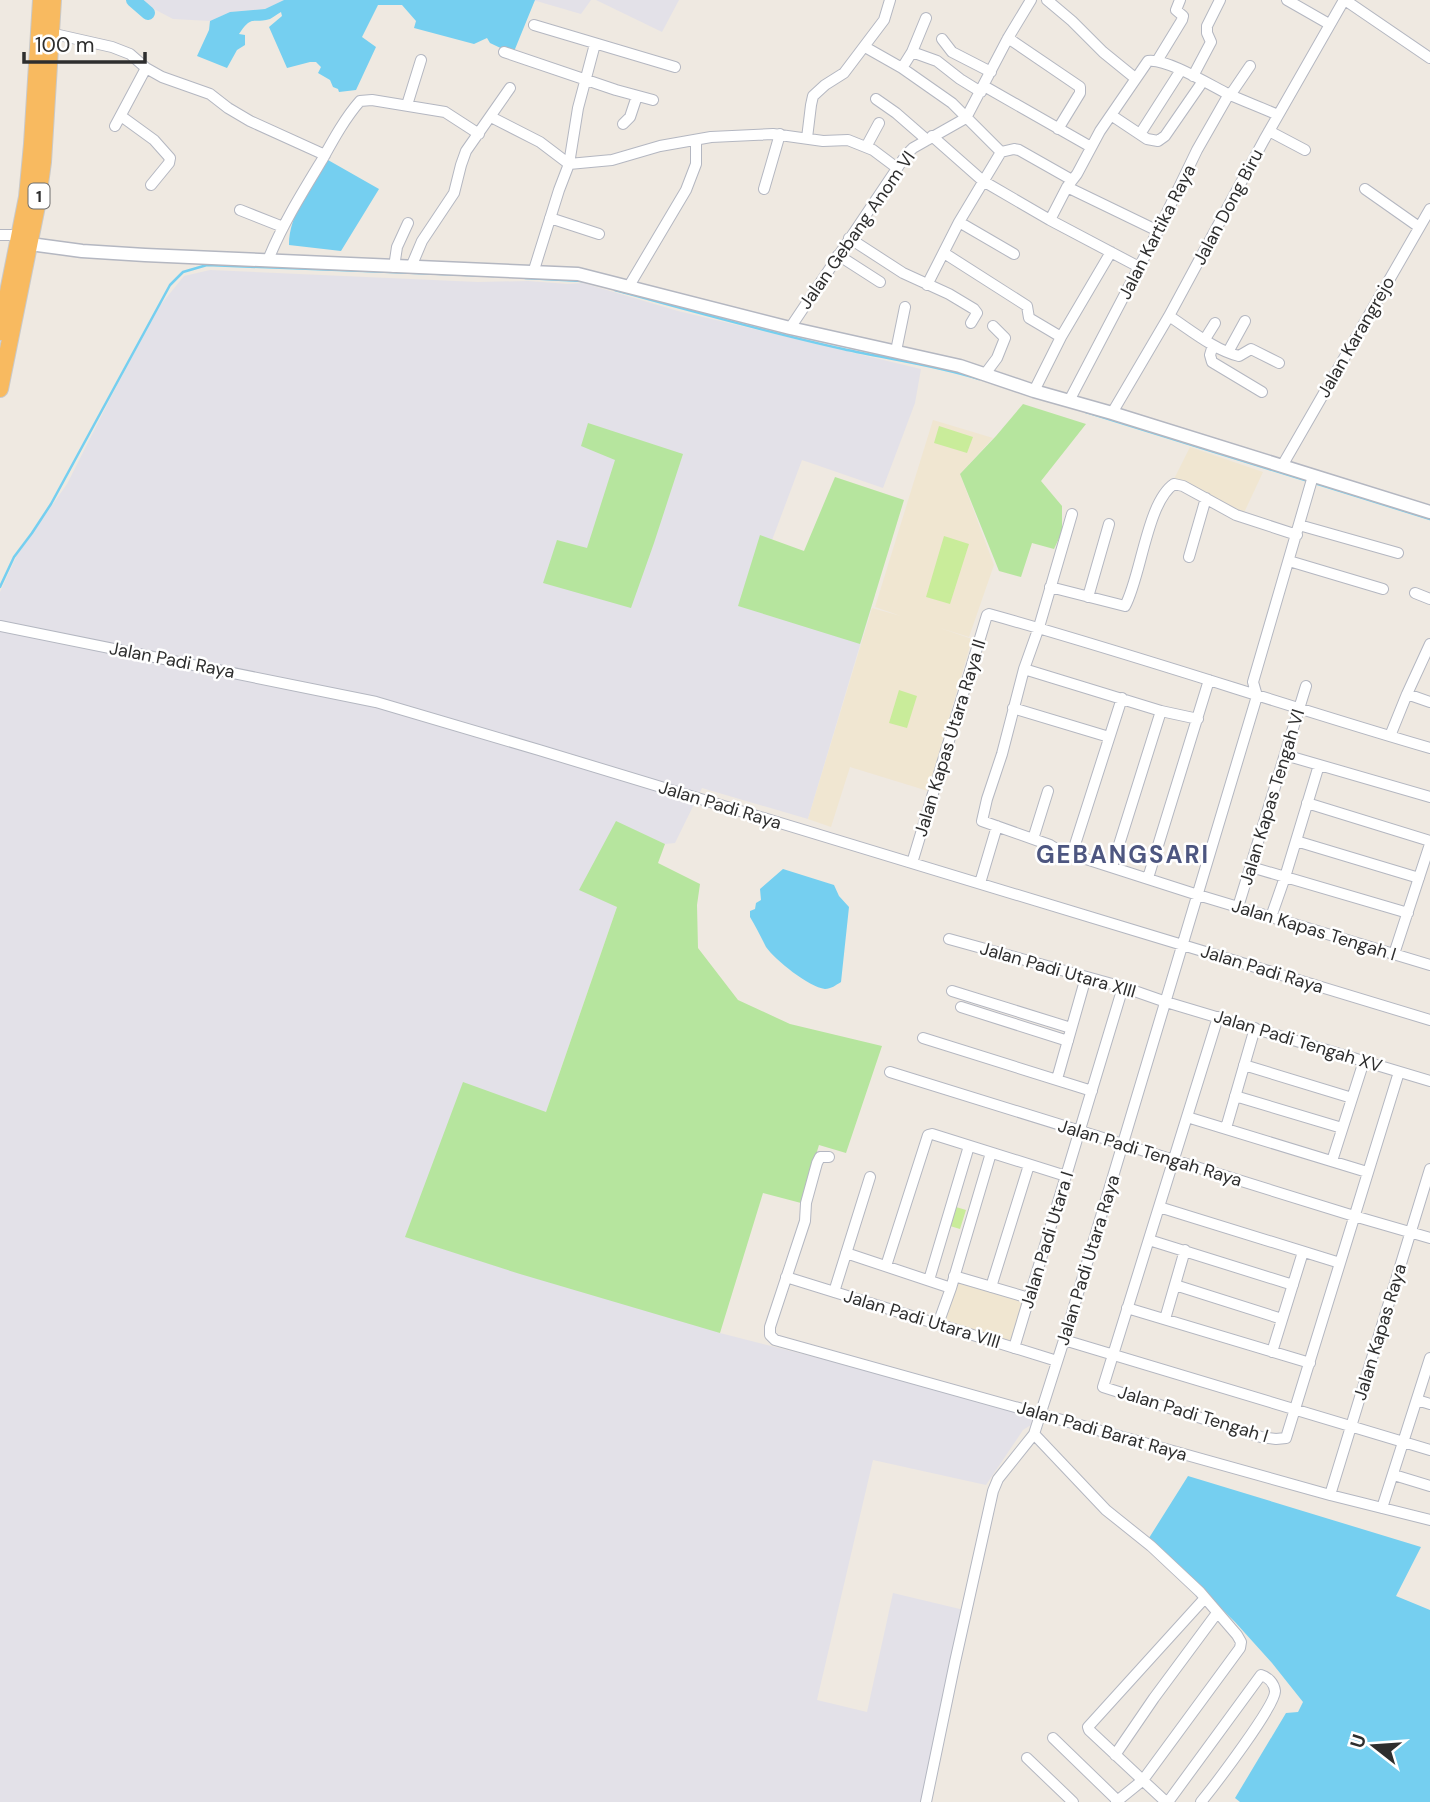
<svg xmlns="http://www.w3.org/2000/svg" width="1430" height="1802" font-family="'DM Sans',sans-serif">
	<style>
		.industrial { fill: #e3e1e8 }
		.education { fill: #f0e6d1 }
		.green { fill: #b6e59e }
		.pitch { fill: #c9ec9a }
		.water { fill: #75cff0 }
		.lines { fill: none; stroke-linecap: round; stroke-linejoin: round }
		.stream { stroke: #75cff0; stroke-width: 2.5 }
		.river { stroke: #75cff0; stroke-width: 14 }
		.minor-casing { stroke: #b4b7c1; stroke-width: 12 }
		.tertiary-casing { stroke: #b4b7c1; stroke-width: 15 }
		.trunk-casing { stroke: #c9c9c9; stroke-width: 18 }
		.minor { stroke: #fff; stroke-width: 10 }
		.tertiary { stroke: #fff; stroke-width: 12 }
		.trunk { stroke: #f8ba60; stroke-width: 16 }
		.labels { text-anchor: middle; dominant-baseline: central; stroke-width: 5; stroke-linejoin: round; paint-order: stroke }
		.shield { fill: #fff; stroke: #6d6d6d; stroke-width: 2 }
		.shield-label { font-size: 16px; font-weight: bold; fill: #2e2e2e }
		.street-label { font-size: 18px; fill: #2e2e2e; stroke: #fff }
		.district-label { font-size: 24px; font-weight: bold; letter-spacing: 2px; fill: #4d5680; stroke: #fff }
	</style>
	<rect width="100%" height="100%" fill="#efe9e1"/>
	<path class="industrial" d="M144,0h140l-19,9 -35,3 -20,9 -37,-2 -19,-10z
		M533,0h58l-10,14z
		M596,0h83l-17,32z
		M210,270l268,12 50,-1 40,3 15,-1 95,28 243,58 -6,34 -32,85 -81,-28 -37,99 106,34 4,2 -67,224 -106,-31 -27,55 -10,1 -49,-22 1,85 -71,205 174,221 154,39 159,43 -2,10 -8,5 -37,55 -113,-25 -56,240 50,12 26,-119 71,17 -41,192h-923v-1210l17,-37 50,-71 44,-87 47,-89 26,-32z"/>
	<path class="education" d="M933,420l60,18 -33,36 34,91 -25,72 -29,-9 32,11 -44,152 -78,-24 -19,60 -23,-8 64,-211 29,8 -26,-9z
		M1190,447l73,25 -20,43 -69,-36z
		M955,1278l72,21 -14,46 -72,-22z"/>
	<path class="green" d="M1023,404l63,20 -45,57 21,25v26l-8,17 -22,-6 -11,34 -22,-6 -39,-97 36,-38z
		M588,423l95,31 -29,89 -23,65 -88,-25 14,-43 30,8 28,-88 -34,-14z
		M835,477l69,23 -44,144 -122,-38 22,-71 44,16z
		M616,821l49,23 -7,19 42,21 -3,21 1,43 40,52 52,24 92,22 -36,107 -27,-8 -18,58 -38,-10 -43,140 -200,-59 -115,-37 58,-155 83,30 71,-205 -38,-17z"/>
	<path class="pitch" d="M939,426l34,11 -6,16 -33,-10z
		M944,536l25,8 -19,60 -24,-7z
		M899,690l18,6 -10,32 -18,-5z
		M956,1207l10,3 -6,19 -10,-3z"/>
	<path class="water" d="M284,0h251l-22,54 -23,-11 -3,-5 -13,6 -60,-16 2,-7 -14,-16h-24l-16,32 14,10 -20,43 -17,2 -1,-3 -5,-2 -3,-7 -12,-7 3,-6 -5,-5h-6l-23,6 -18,-41 13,-11 -1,-4c-4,2 -7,5 -11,7 -17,5 -18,-5 -31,15l6,1v10l-8,5 -10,18 -30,-12 12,-26 1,-9 20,-9 35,-3z
		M328,160l51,29 -38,62 -52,-6c0,-32 23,-59 39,-85z
		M783,869l51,16 5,11 10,11 -8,75c-5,3 -10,7 -16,7 -16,-2 -50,-29 -59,-42 -5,-10 -10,-20 -16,-30v-6l5,-2 1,-6 5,-3 -1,-11z
		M1188,1476l233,71 -25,49 34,14v192h-190l-5,-4 51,-85 12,-1 5,-10 -31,-39 -37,-41 -86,-84z"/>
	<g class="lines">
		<path class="stream" d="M525,278l57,3
			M615,290c76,21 151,42 228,59 45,10 92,16 136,30
			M1086,412l344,107
			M0,587l14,-30 18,-24 19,-29 119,-219 13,-13 24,-7 287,11"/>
		<path class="river" d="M133,0l15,13"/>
		<g class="minor-casing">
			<path id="minor" d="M1047,0l25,21 31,31 32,26
				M1287,0l42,24
				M1345,0l85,58
				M534,25l141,42
				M50,33l62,14 18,7 16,14 16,9 48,17 18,14 22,13 75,34
				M1008,38l72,49v6l-22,36
				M942,39l10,13 39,20
				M865,47l37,21 50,35 49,49 13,-3 5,1 53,30
				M504,52l112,38 37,10
				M912,52l25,9 23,18 21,13
				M1157,61l25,-41 1,-4 -7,-6 4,-10
				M902,68l10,-16 14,-34
				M1193,76l18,-34 -4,-9v-7l13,-26
				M984,86l107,61
				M876,99l20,14 31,27
				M407,105l14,-45
				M1111,115l36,24 11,2 7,-5 38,-55
				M121,116l33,24 16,18 -1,5 -18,22
				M491,117l49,25 29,22 43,-4 48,-14 51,-9 62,-3 50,7 25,-1 25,10 24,18
				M966,118l42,-80 23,-38
				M623,124l7,-7 7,-21
				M115,126l31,-58
				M1269,131l36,19
				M1140,134l41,-64
				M932,136l51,45 67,39 89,47
				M807,138l4,-33 2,-9 12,-11 19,-12 40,-53 6,-20
				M866,147l13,-24
				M1067,187l91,44
				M764,189l16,-55
				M1365,189l54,38
				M240,210l43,17
				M550,218l49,16
				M1050,220l17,-33 10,-13 23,-43 48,-70c18,-3 62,24 80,33 16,7 34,14 50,21
				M959,222l55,32
				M0,235h20
				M849,238l54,35 46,21 25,15 3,4 -6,10
				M944,253l83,53 2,12 32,19
				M838,255l42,27
				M268,260c14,-35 34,-67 54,-100 11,-20 23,-42 38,-59l12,-1 73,12 34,22
				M394,267l3,-20 11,-24
				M411,267l11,-26 32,-48 7,-28 5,-14 44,-63
				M533,273l26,-83 10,-26 9,-56 17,-64
				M927,285l32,-63 42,-70
				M629,286l57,-96 10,-26v-24
				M1169,316c20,13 47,35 70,40l12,-7 28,14
				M790,328l116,-173 7,-7 53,-30
				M1205,339l10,-16
				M1213,345l-3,10 2,7 50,30
				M896,351l9,-44
				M1228,352l17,-31
				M985,374l12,-16 8,-20 -12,-12
				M1034,391l27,-54 50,-85
				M1069,401l89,-170 39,-81 32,-56 4,-3 17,-25
				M1112,413l57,-97 95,-176 80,-140
				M1282,466l148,-257
				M1072,514l-33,113 -15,42 -22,85 -15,45 -5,22 68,24 8,5 140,45 232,70
				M1299,525l99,28
				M1189,557l17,-59
				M1289,561l94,28
				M1050,587l75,19c16,-29 22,-104 49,-122l9,2 53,29 61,20
				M1415,593l15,6
				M1088,597l21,-73
				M0,626l376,76 163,48 891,270
				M1024,669l137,42 37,8
				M1407,694l23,8
				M1013,708l96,29
				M1390,736l17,-42 23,-50
				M1285,755l145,42
				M1307,803l123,38
				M1033,839l15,-48
				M1296,841l123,37
				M1072,854l50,-156
				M912,863l75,-248 2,-1c148,41 293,91 441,134
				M1112,867l49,-156
				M1251,867l157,46
				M1148,878l61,-198
				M980,883l17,-57
				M1238,907l68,-221
				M1271,917l14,-40 34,-112
				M949,939l174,48 43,15 264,79
				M1394,954l36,-110
				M952,991l119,37
				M961,1007l107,34
				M1218,1017l-115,370 158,50 15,2 10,-1 113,-366
				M923,1038l169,53
				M1244,1065l108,33
				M890,1072l464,144 76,22
				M1057,1079l29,-102
				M1235,1096l107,32
				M1187,1117l180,55
				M1226,1128l29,-100
				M829,1157h-9l-3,6 -11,40 -1,18 -35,106v8l5,5 555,155 100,25
				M1332,1161l32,-100
				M1159,1207l181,56
				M1149,1240l144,45
				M846,1253l105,35
				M886,1266l42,-131 4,-1 134,42
				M954,1276l75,22
				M786,1277l271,84
				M929,1280l40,-134
				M1175,1285l107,34
				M991,1287l38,-122
				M834,1292l36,-115
				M1127,1308l183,55
				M1165,1319l20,-69
				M938,1324l13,-36 40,-135
				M1064,1340l366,110
				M1014,1348l109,-361
				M1272,1352l31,-100
				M1417,1400l13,4
				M1034,1434l72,76 45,36 49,46 37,43 4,7 -1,6 -97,132 -27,22
				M1394,1475l36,11
				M1330,1495l100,-326
				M1382,1508l48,-150
				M1053,1738l65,63
				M1115,1755l39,-57 63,-85
				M1027,1758l46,44
				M926,1802l29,-140 38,-171 5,-12 36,-45 30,-94 193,-644 -4,-14 60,-206
				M1166,1802l-77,-72 -1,-3 117,-129
				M1168,1802l93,-127c7,2 13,8 14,16 1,14 -61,95 -74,111"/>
		</g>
		<g class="tertiary-casing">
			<path id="tertiary" d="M30,244l52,7 63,4 433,19 212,54 170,38 74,25 78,22 318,99"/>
		</g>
		<g class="trunk-casing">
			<path id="trunk" d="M0,332l27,-135 5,-53 9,-144
				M0,389l37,-183 6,-44 10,-162"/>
		</g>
		<use href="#minor" class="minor"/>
		<use href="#tertiary" class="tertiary"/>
		<use href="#trunk" class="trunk"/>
	</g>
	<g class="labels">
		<rect class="shield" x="28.5" y="183.5" width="21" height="25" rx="5"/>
		<g class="shield-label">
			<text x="39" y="196">1</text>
		</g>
		<g class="street-label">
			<text transform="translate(1228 207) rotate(-62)">Jalan Dong Biru</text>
			<text transform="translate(857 230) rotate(-55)">Jalan Gebang Anom VI</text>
			<text transform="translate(1157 232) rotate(-63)">Jalan Kartika Raya</text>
			<text transform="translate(1356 337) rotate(-60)">Jalan Karangrejo</text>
			<text transform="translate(172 660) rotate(11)">Jalan Padi Raya</text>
			<text transform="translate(950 738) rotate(-73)">Jalan Kapas Utara Raya II</text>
			<text transform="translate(1272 797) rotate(-73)">Jalan Kapas Tengah VI</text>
			<text transform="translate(720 805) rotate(17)">Jalan Padi Raya</text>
			<text transform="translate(1314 930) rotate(17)">Jalan Kapas Tengah I</text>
			<text transform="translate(1262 969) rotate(17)">Jalan Padi Raya</text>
			<text transform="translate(1058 970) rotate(16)">Jalan Padi Utara XIII</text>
			<text transform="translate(1298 1041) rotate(17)">Jalan Padi Tengah XV</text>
			<text transform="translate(1150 1153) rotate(17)">Jalan Padi Tengah Raya</text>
			<text transform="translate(1047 1240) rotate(-73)">Jalan Padi Utara I</text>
			<text transform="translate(1088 1260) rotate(-73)">Jalan Padi Utara Raya</text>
			<text transform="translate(922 1319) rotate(17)">Jalan Padi Utara VIII</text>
			<text transform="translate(1380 1332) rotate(-73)">Jalan Kapas Raya</text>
			<text transform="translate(1193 1414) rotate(17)">Jalan Padi Tengah I</text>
			<text transform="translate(1102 1431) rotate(16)">Jalan Padi Barat Raya</text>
		</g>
		<g class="district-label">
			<text x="1123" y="854">GEBANGSARI</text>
		</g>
	</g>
	<g transform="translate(1374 1746) rotate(287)" stroke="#ffffff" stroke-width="5" paint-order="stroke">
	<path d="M0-5L12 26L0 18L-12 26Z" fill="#2e2e2e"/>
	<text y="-10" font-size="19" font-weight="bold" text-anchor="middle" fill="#2e2e2e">U</text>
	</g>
	<path d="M24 52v10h121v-10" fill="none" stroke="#2e2e2e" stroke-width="3.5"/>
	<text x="35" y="52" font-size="21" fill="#2e2e2e" stroke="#ffffff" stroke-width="5" paint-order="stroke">100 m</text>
</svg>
